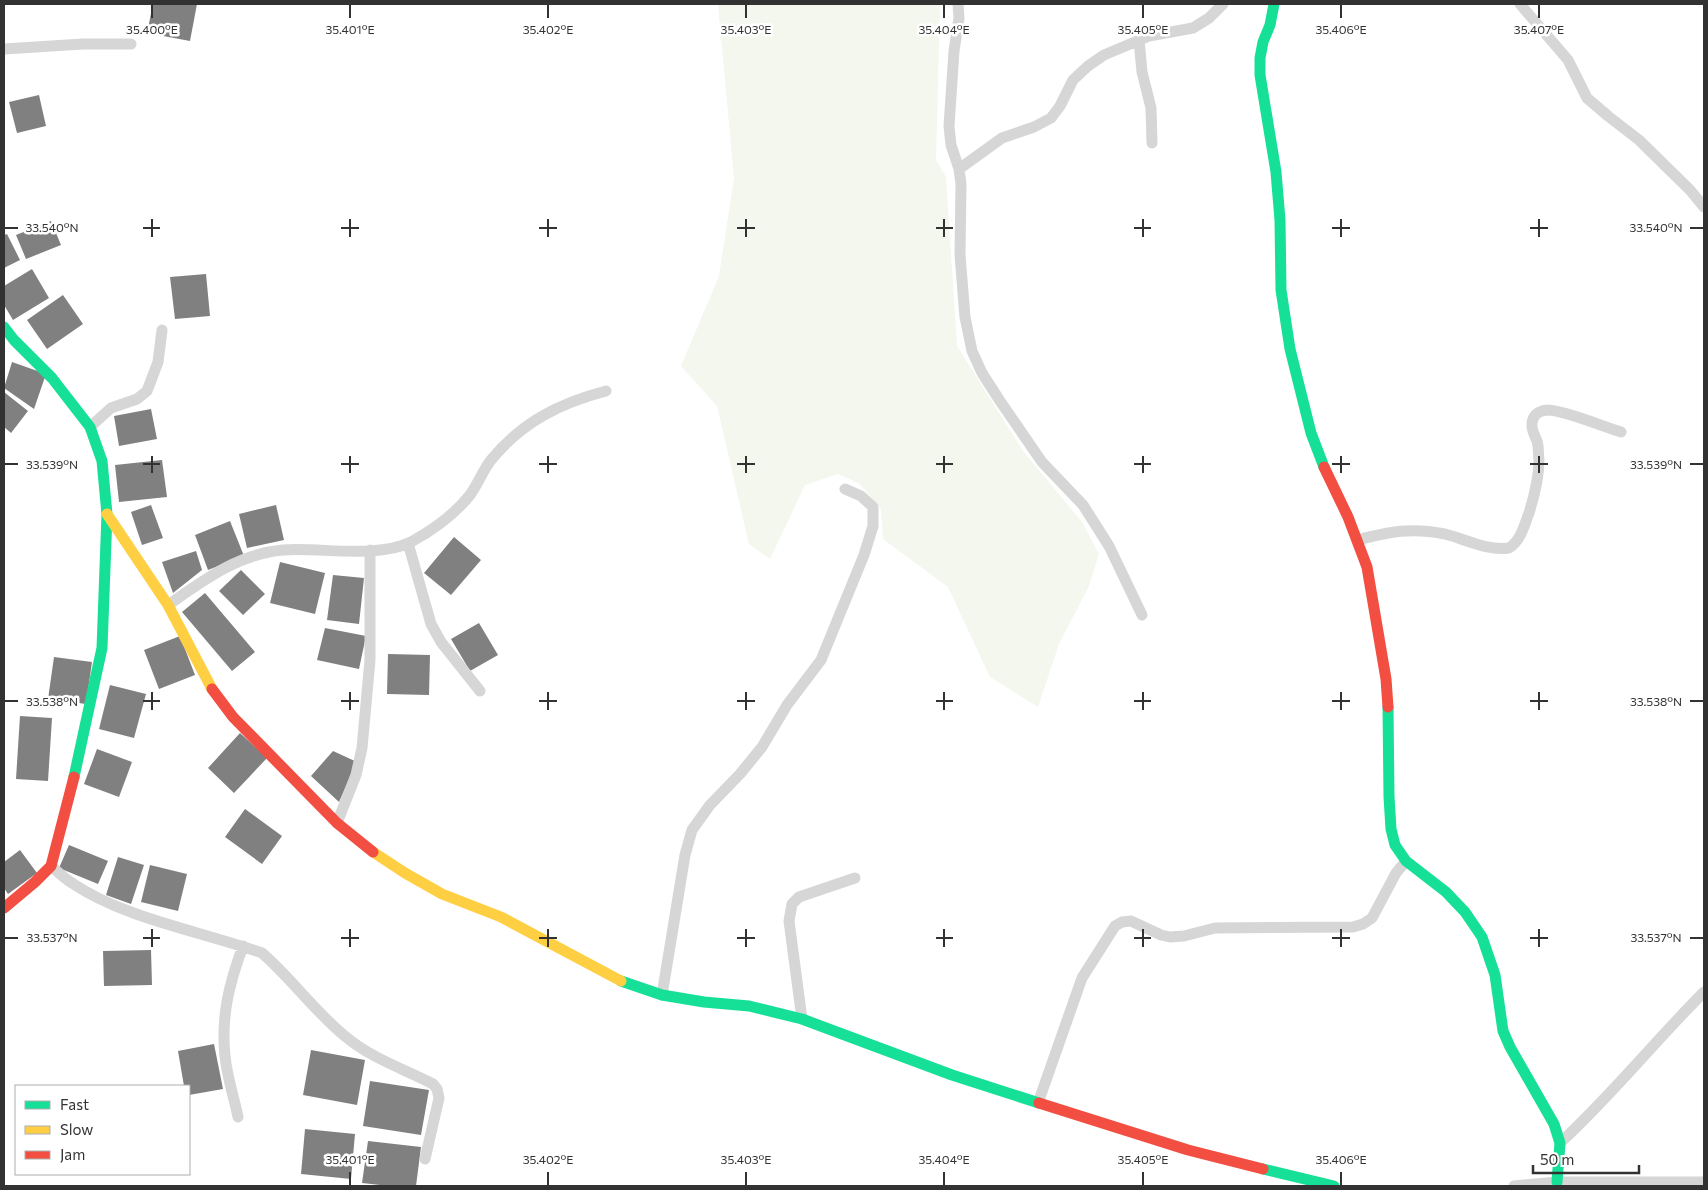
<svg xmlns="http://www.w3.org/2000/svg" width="1708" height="1190" font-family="Commissioner,sans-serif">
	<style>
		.green { fill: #f3f7ee }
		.building { fill: #808080 }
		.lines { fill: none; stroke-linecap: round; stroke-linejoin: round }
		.street { stroke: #d6d6d6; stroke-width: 11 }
		.fast { stroke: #16e098; stroke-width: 11 }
		.slow { stroke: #ffcf43; stroke-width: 11 }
		.jam { stroke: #f24e42; stroke-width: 11 }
		.ticks { fill: none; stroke: #323232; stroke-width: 2 }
		.ticks-label { font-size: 12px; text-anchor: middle; fill: #323232; stroke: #fff; stroke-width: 5; stroke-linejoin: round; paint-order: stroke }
	</style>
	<rect width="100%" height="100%" fill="#fff"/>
	<path class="green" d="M718,4h222l-4,156 10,17 11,169 66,105 59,71 17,32 -10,32 -30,58 -21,63 -48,-30 -42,-90 -65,-48 -2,-30 -21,-25 -22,-10 -33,11 -35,74 -21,-15 -32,-138 -36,-40 38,-90 15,-98z"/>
	<path class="building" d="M153,4h44l-7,37 -43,-8z
		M39,95l7,31 -29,7 -8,-31z
		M51,221l10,24 -35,14 -10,-24z
		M7,234l13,26 -16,8v-33z
		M32,269l17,29 -36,22 -9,-15v-19z
		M206,274l4,42 -35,3 -5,-42z
		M63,295l20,29 -36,25 -20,-29z
		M12,362l34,12 -12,35 -30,-21z
		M4,392l24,19 -17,22 -7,-6z
		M151,409l6,30 -38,7 -5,-30z
		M162,460l5,37 -48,5 -4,-37z
		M151,505l12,33 -21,7 -11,-33z
		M276,505l8,35 -37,8 -8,-34z
		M230,521l14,35 -36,14 -13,-35z
		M454,537l27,23 -30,35 -27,-22z
		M196,551l6,19 -29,23 -11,-31z
		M280,562l45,11 -10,41 -45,-11z
		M241,570l24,24 -22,21 -24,-24z
		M333,575l31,3 -5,46 -32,-4z
		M205,593l50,59 -23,19 -50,-59z
		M479,623l19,32 -28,16 -19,-32z
		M325,628l41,8 -7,33 -42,-9z
		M180,636l15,39 -36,14 -15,-39z
		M388,654l42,1 -1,40 -42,-1z
		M54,657l38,5 -6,42 -38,-5z
		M110,685l36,9 -12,44 -35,-9z
		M20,716l32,2 -4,63 -32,-2z
		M240,733l27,25 -33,35 -26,-25z
		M97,749l35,13 -13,35 -35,-13z
		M333,751l24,11 -18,40 -28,-26z
		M245,809l37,27 -20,28 -37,-27z
		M69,845l39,16 -10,23 -39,-16z
		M20,850l17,23 -29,21 -4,-6v-26z
		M118,857l26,8 -13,39 -25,-9z
		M150,865l37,9 -9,37 -37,-9z
		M151,950l1,35 -48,1 -1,-35z
		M214,1044l9,45 -34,6v-9h-5l-6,-35z
		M311,1050l54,10 -8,45 -54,-10z
		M370,1081l59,9 -8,45 -58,-9z
		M305,1129l50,5 -4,45 -50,-5z
		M368,1141l53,6 -5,39h-27l-27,-3z"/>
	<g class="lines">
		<path class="street" d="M958,4l1,14 -5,33 -5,75 2,19 8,24 43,-31 32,-11 17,-9 9,-12 13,-26 15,-14 16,-11 45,-19 44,-8 16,-10 14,-14
			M1520,4l48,56 19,38 21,18 31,24 51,50 14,17
			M1139,40l3,32 9,36 1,35
			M4,49l79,-5h48
			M959,169l2,15 -1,71 5,62 7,34 10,22 18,28 42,61 41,43 26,41 33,69
			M90,427l21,-19 26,-9 10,-8 11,-29 4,-32
			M1357,540c33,-8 53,-13 88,-6 20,5 42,17 64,14 12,-8 15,-22 20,-35 5,-16 10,-36 10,-53 -1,-6 0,-13 -2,-19 -3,-7 -7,-14 -4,-22 2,-6 9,-9 15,-9 19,1 53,16 73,22
			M408,543l23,81 10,18 39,49
			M168,605c36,-25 70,-51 115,-55 37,-3 93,9 128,-8 22,-12 43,-27 59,-47 8,-11 13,-25 21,-35 31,-38 69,-57 115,-69
			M337,823l19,-48 6,-27 8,-88v-110
			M51,866c6,5 13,12 21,17 53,36 129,48 190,70 30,26 53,59 84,84 25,21 58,32 87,47l4,5 2,9 -14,61
			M662,995l23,-140 7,-25 18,-25 30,-31 22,-27 25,-42 34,-45 43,-105 9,-29v-19l-12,-11 -16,-7
			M802,1019l-13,-98 3,-17 7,-7 56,-19
			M1038,1103l44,-125 33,-52 7,-4 9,-1 30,14 9,2 14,-1 31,-8 138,-1 10,-3 9,-6 24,-45 10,-12
			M238,1117c-4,-20 -11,-40 -13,-61 -4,-40 4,-72 18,-110
			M1560,1143c51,-47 95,-102 144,-151
			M1514,1186l43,-4h147"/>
		<path class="fast" d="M1274,4l-4,21 -7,17 -3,16v17l16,97 4,48 1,70 9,59 21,84 13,34
			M4,327l10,13 38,38 38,49 12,34 5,53 -5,134 -28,129
			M1388,707l1,90 2,32 4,16 11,16 40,31 19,20 17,25 13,38 8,56 7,16 44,77 6,19 -3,39
			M621,981l41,14 42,7 45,4 53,13 150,56 87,28
			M1263,1169l71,17"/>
		<path class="slow" d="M107,514l61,91 44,84
			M373,852l32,21 37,21 59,23 120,64"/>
		<path class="jam" d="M1324,467l24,50 19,50 19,112 2,28
			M212,689l21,28 104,106 36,29
			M4,908l31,-26 16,-16 23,-89
			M1039,1103l149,47 75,19"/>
	</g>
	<path class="ticks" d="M152,5v13M350,5v13M548,5v13M746,5v13M944,5v13M1143,5v13M1341,5v13M1539,5v13M152,219v18M350,219v18M548,219v18M746,219v18M944,219v18M1143,219v18M1341,219v18M1539,219v18M5,228h13M143,228h17M341,228h18M539,228h18M737,228h18M936,228h17M1134,228h17M1332,228h18M1530,228h18M1690,228h13M152,456v17M350,456v17M548,456v17M746,456v17M944,456v17M1143,456v17M1341,456v17M1539,456v17M5,464h13M143,464h17M341,464h18M539,464h18M737,464h18M936,464h17M1134,464h17M1332,464h18M1530,464h18M1690,464h13M152,692v18M350,692v18M548,692v18M746,692v18M944,692v18M1143,692v18M1341,692v18M1539,692v18M5,701h13M143,701h17M341,701h18M539,701h18M737,701h18M936,701h17M1134,701h17M1332,701h18M1530,701h18M1690,701h13M152,929v18M350,929v18M548,929v18M746,929v18M944,929v18M1143,929v18M1341,929v18M1539,929v18M5,938h13M143,938h17M341,938h18M539,938h18M737,938h18M936,938h17M1134,938h17M1332,938h18M1530,938h18M1690,938h13M350,1172v13M548,1172v13M746,1172v13M944,1172v13M1143,1172v13M1341,1172v13"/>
	<g class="ticks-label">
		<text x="152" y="34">35.400°E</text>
		<text x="350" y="34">35.401°E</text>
		<text x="548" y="34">35.402°E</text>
		<text x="746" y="34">35.403°E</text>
		<text x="944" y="34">35.404°E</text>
		<text x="1143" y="34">35.405°E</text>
		<text x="1341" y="34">35.406°E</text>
		<text x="1539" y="34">35.407°E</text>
		<text x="52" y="232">33.540°N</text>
		<text x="1656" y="232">33.540°N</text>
		<text x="52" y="469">33.539°N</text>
		<text x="1656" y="469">33.539°N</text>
		<text x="52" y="706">33.538°N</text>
		<text x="1656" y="706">33.538°N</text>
		<text x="52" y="942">33.537°N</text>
		<text x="1656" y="942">33.537°N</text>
		<text x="350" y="1164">35.401°E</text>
		<text x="548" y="1164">35.402°E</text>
		<text x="746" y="1164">35.403°E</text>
		<text x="944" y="1164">35.404°E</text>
		<text x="1143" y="1164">35.405°E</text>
		<text x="1341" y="1164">35.406°E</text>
	</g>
	<rect width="1708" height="1190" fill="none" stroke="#323232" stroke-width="10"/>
	<rect x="15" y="1085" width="175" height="90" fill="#ffffff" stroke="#adadad"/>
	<rect x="25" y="1101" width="25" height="8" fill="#16e098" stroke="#adadad"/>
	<text x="60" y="1110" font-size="15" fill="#323232">Fast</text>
	<rect x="25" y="1126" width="25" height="8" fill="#ffcf43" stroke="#adadad"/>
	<text x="60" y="1135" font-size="15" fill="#323232">Slow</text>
	<rect x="25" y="1151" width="25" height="8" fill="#f24e42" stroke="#adadad"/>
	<text x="60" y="1160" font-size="15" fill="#323232">Jam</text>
	<path d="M1533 1165v8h106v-8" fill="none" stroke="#323232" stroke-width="2.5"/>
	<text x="1540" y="1165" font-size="15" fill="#323232" stroke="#ffffff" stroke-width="4" paint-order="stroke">50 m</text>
</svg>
